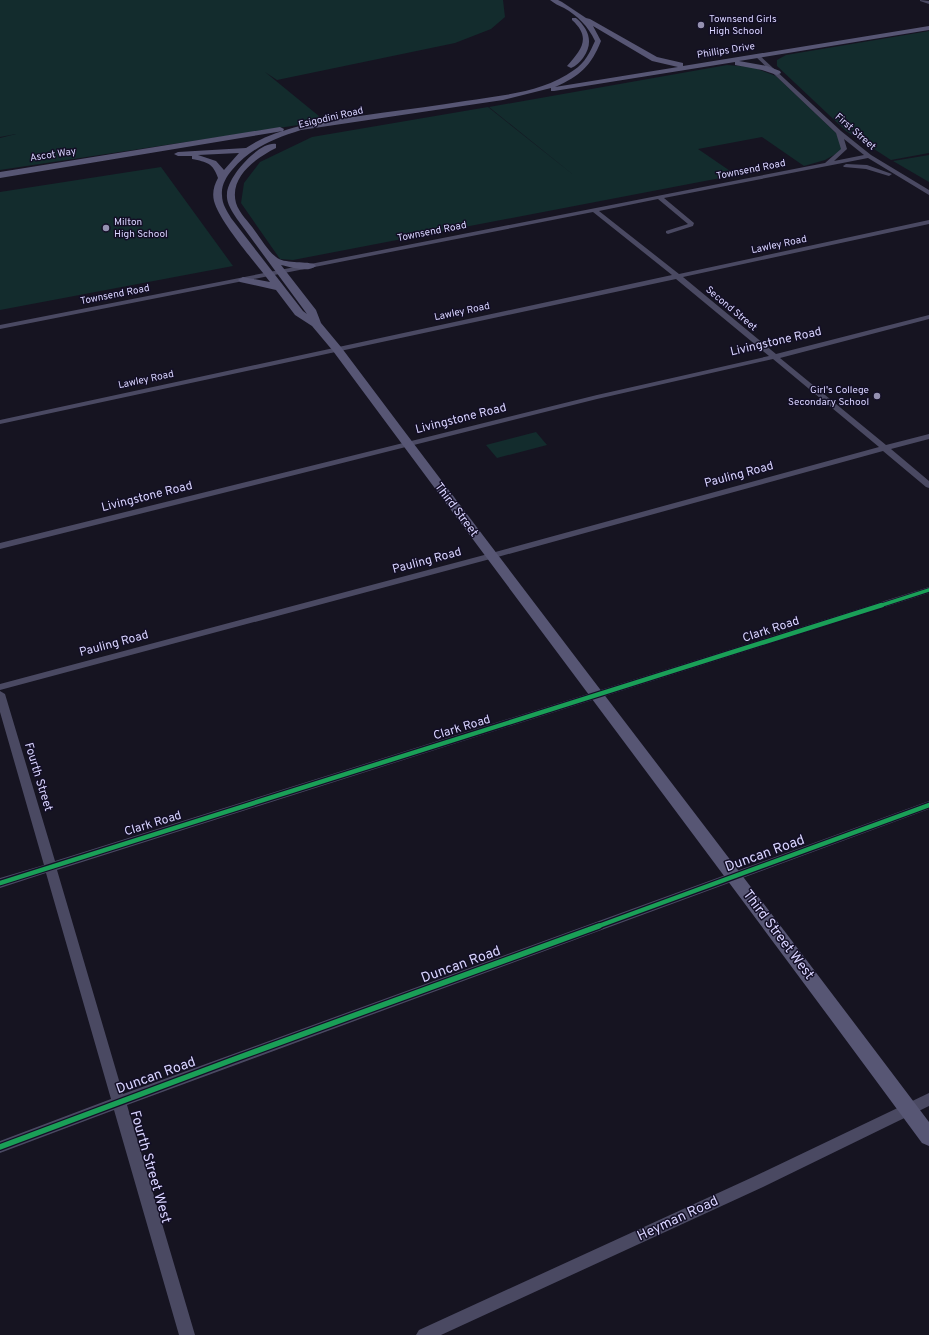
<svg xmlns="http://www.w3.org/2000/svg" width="929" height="1335" font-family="Overpass,sans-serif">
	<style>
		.green { fill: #132c2d }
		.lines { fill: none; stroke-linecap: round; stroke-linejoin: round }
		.street { fill: #4a4962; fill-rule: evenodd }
		.secondary { fill: #575674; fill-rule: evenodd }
		.cycleway-far2-casing { stroke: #130f26; stroke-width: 5.5 }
		.cycleway-far1-casing { stroke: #130f26; stroke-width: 7 }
		.cycleway-casing { stroke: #130f26; stroke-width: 8 }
		.cycleway-far2 { stroke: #1a9f57; stroke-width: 3.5 }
		.cycleway-far1 { stroke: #1a9f57; stroke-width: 4.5 }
		.cycleway { stroke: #1a9f57; stroke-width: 5.5 }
		.poi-dot { fill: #9591b1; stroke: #130f26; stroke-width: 1.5 }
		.labels { text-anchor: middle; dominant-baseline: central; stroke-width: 3; stroke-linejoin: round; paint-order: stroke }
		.far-poi-label { font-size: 10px; fill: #d9d4ff; stroke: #130f26; text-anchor: start }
		.far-street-label { font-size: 10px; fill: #d9d4ff; stroke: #130f26 }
		.street-label { font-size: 12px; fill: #d9d4ff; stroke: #130f26 }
		.near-street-label { font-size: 14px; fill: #d9d4ff; stroke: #130f26 }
	</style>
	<rect width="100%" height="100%" fill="#161421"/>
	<path class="green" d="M0,0h503l2,17 -14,12 -36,14 -178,37 -12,-8 60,49 -325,49v-32l16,-4 -16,3z
		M929,31v122l-38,7 -45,-29 -69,-65v-6l9,-5z
		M727,65l25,2 24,9 60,57 5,11v7l-16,9 -21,6 -42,-29 -64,12 38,26 -443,85 -13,-1 -39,-56 3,-20 16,-21 52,-25 176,-30 88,70 -87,-70z
		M929,155v27l-36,-21z
		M161,167l72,99 -233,44v-118z
		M536,432l11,13 -50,13 -11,-13z"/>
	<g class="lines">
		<path class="street" d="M920,0l9,1v3l-9,-3z
			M758,54l83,77 30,24 58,35v5l-61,-37 -204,40 30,25 -1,3 -25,8 -2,-1v-2l22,-7 -30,-25 -59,12 80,63 250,-54v4l-246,53 93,77 153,-39v4l-149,39 106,87 43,-11v5l-38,10 38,32v7l-3,-1 -43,-36 -389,107 -494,132v-6l488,-130 391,-107 -106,-88 -176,40 -597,150v-6l597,-148 172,-39 -93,-77 -676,145v-4l672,-145 -79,-63 -593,117v-4l825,-162 16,-14 -5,-16 -80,-76v-2zM844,139l20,16 -30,6 13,-12z
			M846,164l21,1 25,9 -3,2 -23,-7 -22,-2 -1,-1z
			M929,587v6l-872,277 66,224 806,-293v8l-802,296 68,230h-16l-65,-225 -114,43v-12l111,-42 -65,-226 -46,15v-10l44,-13 -44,-153v-21l5,3 50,167z
			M929,1093v13l-166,81 -322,148h-25l3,-5 334,-153z"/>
		<path class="secondary" d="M550,0h8l4,2 24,16 4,1 67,38 26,6v3l246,-40v4l-190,31 28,5 13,5 1,2 -4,2 -15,-5 -27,-5v-3l-181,29h-3v-3l-48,12 -202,30c-28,9 -49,17 -69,40 -6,7 -11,16 -10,25 0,9 5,16 9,23l72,93 4,3 -70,-95c-5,-8 -11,-16 -10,-25 0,-17 32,-53 49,-50v4c-20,10 -47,29 -40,55 3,10 13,19 19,28 6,8 13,20 21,26 8,7 28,4 38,7l2,2c-8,7 -25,1 -35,-1l35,45 5,13 20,24c194,259 393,516 588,775v24l-7,-3c-195,-265 -393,-527 -589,-792l-21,-25 -17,-11 -19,-25 -36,-8 -2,-2 5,-3 27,5c-14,-19 -50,-59 -56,-81 -2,-8 0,-16 4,-23 -5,-15 -11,-16 -26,-19v-3h-14l-4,-2 4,-2 68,-4c16,-11 35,-17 54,-22 54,-11 110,-16 165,-25 37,-6 77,-8 109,-31 11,-7 16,-18 21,-29 -7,-15 -17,-25 -31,-33 -5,-2 -10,-5 -14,-8zM593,26l59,35 26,6 -123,20c25,-11 36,-21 46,-46zM239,153l-15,17 -8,-9 -18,-6z
			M572,18h4c13,11 18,25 7,40 -3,4 -7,8 -12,10l-4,-2c14,-16 25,-28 5,-46z
			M280,127l4,2 -1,2 -283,47v-6z"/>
		<g class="cycleway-far2-casing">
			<path id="cycleway-far2" d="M879,606l50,-16"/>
		</g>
		<g class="cycleway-far1-casing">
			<path id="cycleway-far1" d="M0,883l882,-278
				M596,927l333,-122"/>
		</g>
		<g class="cycleway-casing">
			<path id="cycleway" d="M0,1147l232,-87 367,-134"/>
		</g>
		<use href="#cycleway-far2" class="cycleway-far2"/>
		<use href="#cycleway-far1" class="cycleway-far1"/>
		<use href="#cycleway" class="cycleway"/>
	</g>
	<g class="poi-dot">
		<circle cx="701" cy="25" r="4"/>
		<circle cx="106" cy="228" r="4"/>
		<circle cx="877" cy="396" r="4"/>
	</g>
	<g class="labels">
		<g class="far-poi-label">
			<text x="709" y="19">Townsend Girls<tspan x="709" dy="12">High School</tspan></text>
			<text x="114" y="222">Milton<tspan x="114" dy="12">High School</tspan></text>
			<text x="869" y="390" text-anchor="end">Girl's College<tspan x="869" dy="12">Secondary School</tspan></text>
		</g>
		<g class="far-street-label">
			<text transform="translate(726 51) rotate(-9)">Phillips Drive</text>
			<text transform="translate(331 118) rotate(-13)">Esigodini Road</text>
			<text transform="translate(855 132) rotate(41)">First Street</text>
			<text transform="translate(53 155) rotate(-9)">Ascot Way</text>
			<text transform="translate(751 170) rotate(-11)">Townsend Road</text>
			<text transform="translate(432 232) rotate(-11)">Townsend Road</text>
			<text transform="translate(779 245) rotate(-12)">Lawley Road</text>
			<text transform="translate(115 295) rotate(-11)">Townsend Road</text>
			<text transform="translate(731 309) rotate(40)">Second Street</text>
			<text transform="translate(462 312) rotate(-12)">Lawley Road</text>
			<text transform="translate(146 380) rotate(-12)">Lawley Road</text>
		</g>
		<g class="street-label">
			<text transform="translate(776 342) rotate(-13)">Livingstone Road</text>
			<text transform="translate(461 419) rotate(-14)">Livingstone Road</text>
			<text transform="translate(739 475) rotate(-15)">Pauling Road</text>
			<text transform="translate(147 497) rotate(-14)">Livingstone Road</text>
			<text transform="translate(456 510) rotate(53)">Third Street</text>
			<text transform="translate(427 561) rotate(-15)">Pauling Road</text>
			<text transform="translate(771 630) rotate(-18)">Clark Road</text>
			<text transform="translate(114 644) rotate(-15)">Pauling Road</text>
			<text transform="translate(462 728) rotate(-17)">Clark Road</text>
			<text transform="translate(38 777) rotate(73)">Fourth Street</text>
			<text transform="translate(153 824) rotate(-17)">Clark Road</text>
		</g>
		<g class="near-street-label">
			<text transform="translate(765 854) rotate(-20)">Duncan Road</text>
			<text transform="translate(778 935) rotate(53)">Third Street West</text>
			<text transform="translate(461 965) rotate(-20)">Duncan Road</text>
			<text transform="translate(156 1076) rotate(-20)">Duncan Road</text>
			<text transform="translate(150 1167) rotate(74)">Fourth Street West</text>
			<text transform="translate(678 1219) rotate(-25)">Heyman Road</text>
		</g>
	</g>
</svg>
